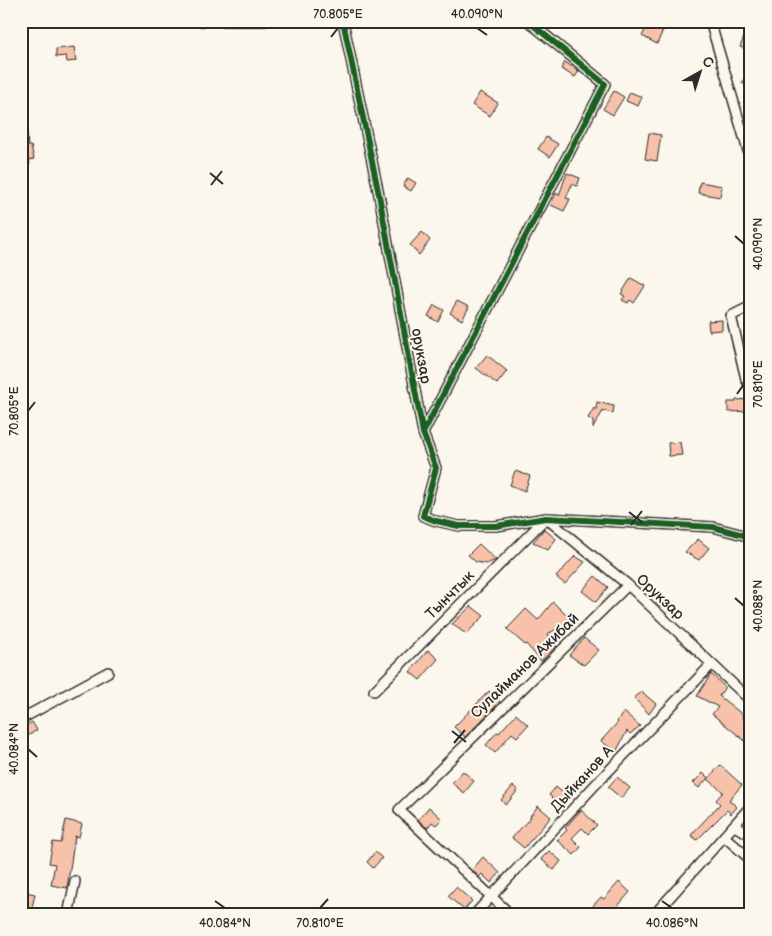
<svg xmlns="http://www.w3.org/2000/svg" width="772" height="936" font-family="'Balsamiq Sans',sans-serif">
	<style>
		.building { fill: #f8c2aa; stroke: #2b2b2b }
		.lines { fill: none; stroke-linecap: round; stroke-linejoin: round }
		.street-casing { stroke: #2b2b2b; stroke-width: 12 }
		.street { stroke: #fbf7ec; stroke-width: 9 }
		.cycleway-casing { stroke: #fbf7ec; stroke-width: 9 }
		.cycleway { stroke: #1b5e20; stroke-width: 6 }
		.ticks { fill: none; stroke: #2b2b2b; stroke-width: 2 }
		.labels { text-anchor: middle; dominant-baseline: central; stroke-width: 4; stroke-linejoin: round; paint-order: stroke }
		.street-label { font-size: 15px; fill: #2b2b2b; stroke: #fbf7ec }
		.neatline { fill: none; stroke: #2b2b2b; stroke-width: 2 }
		.ticks-label { font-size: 12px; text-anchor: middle; fill: #2b2b2b }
	</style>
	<rect width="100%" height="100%" fill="#fbf7ec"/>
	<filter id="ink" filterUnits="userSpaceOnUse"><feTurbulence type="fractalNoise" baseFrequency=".02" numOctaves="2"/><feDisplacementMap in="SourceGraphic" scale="10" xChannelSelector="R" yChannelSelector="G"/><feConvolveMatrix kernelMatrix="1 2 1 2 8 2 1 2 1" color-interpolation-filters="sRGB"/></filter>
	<g filter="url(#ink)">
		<path class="building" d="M650,21h17l-10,23 -15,-8z
			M744,37l7,2v12l-11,-4z
			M74,47l2,14 -9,1 -1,-6 -10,1v-8z
			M565,62l14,9 -4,6 -14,-8z
			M751,66v21l-9,-4z
			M614,91l10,6 -11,18 -10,-6z
			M480,92l18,11 -8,13 -18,-11z
			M630,92l12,5 -4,9 -12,-5z
			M26,122l2,24h3l3,13 -5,1 1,4 -4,1 -5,-19v-23z
			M649,133l12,2 -4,26 -12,-2z
			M546,137l12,7 -8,13 -12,-8z
			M567,173l13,5 -3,8 -5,-2 -6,14 4,1 -6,12 -13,-6 5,-12 3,2z
			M408,178l8,5 -5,8 -8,-5z
			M700,182l22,4 -2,11 -22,-4z
			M422,232l8,8 -11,15 -9,-10z
			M631,278l14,8 -11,17 -4,-3 -2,3 -6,-3 3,-4 -4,-2z
			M457,301l12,6 -7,13 -12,-7z
			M434,305l10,5 -6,12 -10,-6z
			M722,320v10l-13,1 -1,-10z
			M487,355l20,16 -10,13 -21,-16z
			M751,399v12l-23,1v-10h8v-2z
			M597,402l17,4 -1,7 -10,-2 -10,17v-7l-5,-3 6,-10 2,2z
			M680,442l2,13 -13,1 -1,-13z
			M515,471l15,5 -5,15 -15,-6z
			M544,529l12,10 -8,11 -15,-8z
			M698,539l11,9 -10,12 -14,-8z
			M479,544l17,16 -10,4 -10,-2 -8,-7z
			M575,556l10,6 -20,22 -9,-7z
			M595,576l13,11 -12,15 -14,-11z
			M553,602l20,20 -26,12 10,12 -16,15 -15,-17 -1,1 -18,-16 19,-20 12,11z
			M471,606l13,10 -18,18 -14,-10z
			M584,638l15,12 -15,15 -15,-10z
			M428,650l10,9 -18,21 -10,-8z
			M711,674l14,13 -6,9 24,19 -1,2 9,8v9l-6,7 -33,-27 6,-7 -21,-11z
			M489,691l11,11 -35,35 -11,-10z
			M642,692l14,12 -7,10 -15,-16z
			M624,712l16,14 -10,8 -3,-3 -11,21 -15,-11 17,-19 -1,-1z
			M516,714l12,11 -11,12 -5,-4 -17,20 -9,-8 11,-13 2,1z
			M32,722l5,8 -16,10v-12z
			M720,765l22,20 -13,15 8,7 -6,7 -4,-4 -30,30 -6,-5 29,-31 -4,-4 7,-8 -15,-13z
			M463,771l11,10 -10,12 -12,-10z
			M703,773l5,5 -9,10 -6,-5z
			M617,777l13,11 -9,10 -13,-11z
			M513,786l5,4 -12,15 -5,-5z
			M556,787l13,11 -7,9 -13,-12z
			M538,806l13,11 -27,31 -12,-10 19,-21 -1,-1z
			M429,807l13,12 -6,6 -4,-3 -5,6 -9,-8z
			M581,810l16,15 -9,9 -6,-6 -10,10 9,9 -7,8 -17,-15 10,-10 -2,-2z
			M66,820l16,4 -3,13 -4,-1 -8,52 -16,-3 4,-21 -6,-1 4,-21 8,1z
			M549,851l12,10 -7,9 -13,-11z
			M375,852l7,6 -9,10 -6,-6z
			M483,857l17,16 -9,10 -9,-9 -3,3 -7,-7z
			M619,882l11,10 -20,23h-16l-5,-5 12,-13 3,2z
			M456,887l16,14 -8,9 -16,-14z
			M21,891l14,3 -4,18 -10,-2z"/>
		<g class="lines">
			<g class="street-casing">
				<path id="street" d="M182,21h13
					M200,21h65
					M343,21l36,174 41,222 3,16 13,35 -13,48 13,5 23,5h37l50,-8 167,9 38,10
					M710,21l41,140
					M751,306l-20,10 15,63 5,9
					M423,433l182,-349 -77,-63
					M546,518l82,67 123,116
					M374,691l172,-173
					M21,719l87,-47
					M734,826l17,9
					M724,836l27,24
					M68,915l7,-34
					M474,915l122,-131 116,-120
					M511,915l-112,-105 229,-225
					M654,915l97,-109"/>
			</g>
			<use href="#street" class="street"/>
			<g class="cycleway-casing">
				<path id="cycleway" d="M343,21l36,174 41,222 3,16 13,35 -13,48 13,5 23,5h37l50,-8 167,9 38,10
					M423,433l182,-349 -77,-63"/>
			</g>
			<use href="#cycleway" class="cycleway"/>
		</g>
	</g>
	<path class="ticks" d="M477,28l10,7M331,37l7,-9M210,173l13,11M211,185l11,-14M735,236l9,8M737,394l7,-10M28,411l7,-9M629,512l14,11M631,525l11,-14M735,598l9,8M452,731l14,11M454,743l11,-13M28,749l9,8M215,901l10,7M662,901l10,7M320,908l8,-9"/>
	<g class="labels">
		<g class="street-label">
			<text transform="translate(421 356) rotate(80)">орукзар</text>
			<text transform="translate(450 595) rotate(-45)">Тынчтык</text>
			<text transform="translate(660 597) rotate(43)">Орукзар</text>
			<text transform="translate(525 666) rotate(-44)">Сулайманов Ажибай</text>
			<text transform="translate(582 779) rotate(-47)">Дыйканов А</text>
		</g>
	</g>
	<rect width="772" height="936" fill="none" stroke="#fbf7ec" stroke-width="55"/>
	<g transform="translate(700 72) rotate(39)" stroke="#fbf7ec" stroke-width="4" paint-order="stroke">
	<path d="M0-4L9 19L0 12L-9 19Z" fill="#2b2b2b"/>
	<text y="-8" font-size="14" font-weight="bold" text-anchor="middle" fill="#2b2b2b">С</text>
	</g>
	<rect x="28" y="28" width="716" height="880" class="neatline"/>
	<g class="ticks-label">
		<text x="338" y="18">70.805°E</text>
		<text x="477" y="18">40.090°N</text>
		<text transform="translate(758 244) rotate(-90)" y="4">40.090°N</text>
		<text transform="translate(758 384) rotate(-90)" y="4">70.810°E</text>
		<text transform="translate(14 411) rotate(-90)" y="4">70.805°E</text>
		<text transform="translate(758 606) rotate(-90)" y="4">40.088°N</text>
		<text transform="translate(14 749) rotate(-90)" y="4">40.084°N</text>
		<text x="225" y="927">40.084°N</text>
		<text x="320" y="927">70.810°E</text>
		<text x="672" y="927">40.086°N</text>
	</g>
</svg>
